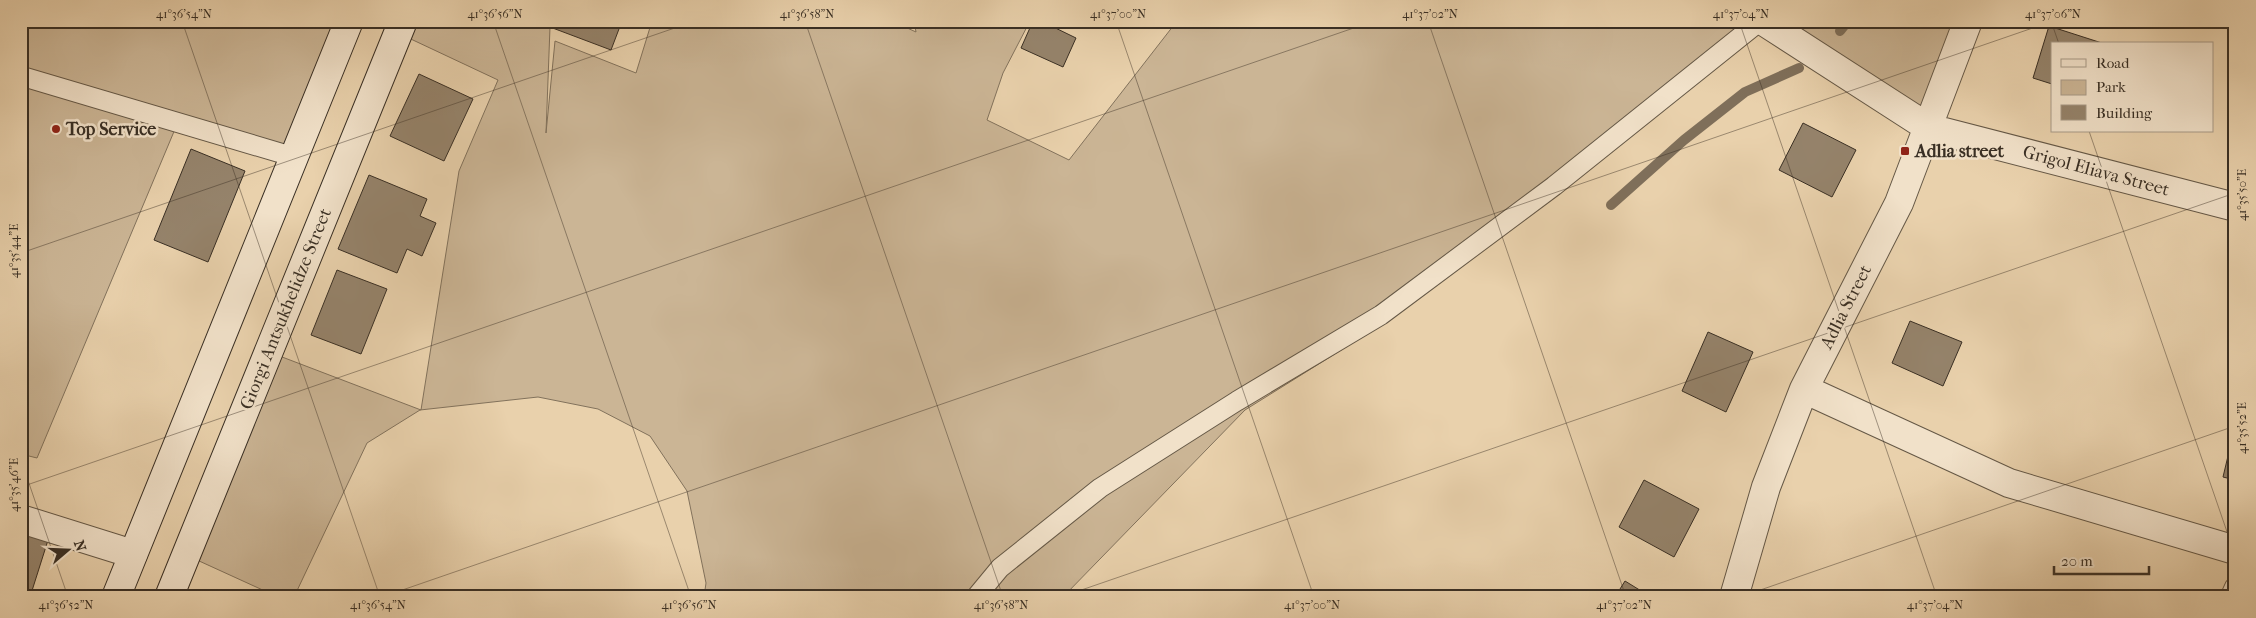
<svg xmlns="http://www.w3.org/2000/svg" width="2256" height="618" font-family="'IM FELL French Canon',serif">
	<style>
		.green { fill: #cbb595; stroke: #82725c }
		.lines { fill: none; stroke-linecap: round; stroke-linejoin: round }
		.stream { stroke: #7f6f5a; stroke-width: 10 }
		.building { fill: #95836b; stroke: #392f24 }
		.service-casing { stroke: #655846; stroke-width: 21 }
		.minor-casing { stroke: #655846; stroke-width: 30 }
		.secondary-casing { stroke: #392f24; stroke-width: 30 }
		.service { stroke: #f1e1c9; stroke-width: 19 }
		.minor { stroke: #f1e1c9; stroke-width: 28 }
		.secondary { stroke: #f1e1c9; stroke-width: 28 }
		.ticks { fill: none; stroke: #392f24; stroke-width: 1; stroke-opacity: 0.45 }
		.poi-dot { fill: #8f2418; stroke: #f1e1c9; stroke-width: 2 }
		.labels { text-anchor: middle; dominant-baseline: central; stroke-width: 5; stroke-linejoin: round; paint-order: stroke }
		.poi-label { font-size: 18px; font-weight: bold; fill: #392f24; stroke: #f1e1c9; text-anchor: start }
		.street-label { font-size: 18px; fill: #392f24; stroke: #f1e1c9 }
		.neatline { fill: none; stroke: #392f24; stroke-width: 2 }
		.ticks-label { font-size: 12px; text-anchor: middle; fill: #392f24 }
	</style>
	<rect width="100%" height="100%" fill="#e9d1ac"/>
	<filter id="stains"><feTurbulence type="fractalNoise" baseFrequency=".004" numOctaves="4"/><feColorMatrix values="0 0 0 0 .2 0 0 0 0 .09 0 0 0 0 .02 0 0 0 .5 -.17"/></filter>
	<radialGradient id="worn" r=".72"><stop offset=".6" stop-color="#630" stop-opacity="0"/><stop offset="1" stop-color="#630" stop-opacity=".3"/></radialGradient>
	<path class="green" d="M21,21h328l-55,136 -116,-35 -141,336 -16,-4z
		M403,21h105l12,5 30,1 -4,106 9,-92 81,32 16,-52h240l24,11 -2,-11h116l-27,52 -16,47 82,40 108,-139h583l-198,166 -168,130 -149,93 -182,187h-359l2,-14 -19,-92 -37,-55 -52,-27 -60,-12 -118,13 -53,33 -73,154h-16l-92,-42 83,-203 152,58 38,-239 39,-91 -100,-47z
		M1763,21h205l-40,106z"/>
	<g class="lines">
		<path class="stream" d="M1840,31l8,-10
			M1611,205l73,-65 61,-48 54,-24"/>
	</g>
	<path class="building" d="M552,21h70l-11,29 -61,-23z
		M1033,21h8l35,17 -13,29 -42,-19z
		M2049,26l56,18h-53v40l-19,-6z
		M419,74l54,25 -29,62 -54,-25z
		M1803,123l53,27 -24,47 -53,-27z
		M191,149l54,22 -37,91 -54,-22z
		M369,175l58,24 -7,17 16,7 -14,33 -15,-7 -10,24 -59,-24z
		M337,270l50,19 -26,65 -50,-19z
		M1910,321l52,21 -19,44 -51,-23z
		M1708,332l45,20 -27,60 -44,-21z
		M2233,435h2v45l-12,-3z
		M1644,480l55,29 -25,48 -55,-30z
		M21,529l28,8 -19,60h-9z
		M1625,581l26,16h-36z"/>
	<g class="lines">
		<g class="service-casing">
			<path id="service" d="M21,76l273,81
				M976,597l24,-29 100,-80 137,-87 144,-86 173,-129 206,-165
				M2230,597l5,-11"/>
		</g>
		<g class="minor-casing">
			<path id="minor" d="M1763,21l166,107 306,79
				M1804,389l205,94 226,67
				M21,519l112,35
				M1734,597l32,-110 38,-98 95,-186 69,-182"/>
		</g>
		<g class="secondary-casing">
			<path id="secondary" d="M116,597l233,-576
				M169,597l234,-576"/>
		</g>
		<use href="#service" class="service"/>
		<use href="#minor" class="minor"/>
		<use href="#secondary" class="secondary"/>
	</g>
	<path class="ticks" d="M182,21l198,576M493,21l198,576M805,21l198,576M1116,21l198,576M1428,21l198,576M1739,21l198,576M2051,21l8,23M2089,131l146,424M21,253l674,-232M21,460l47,137M21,487l1353,-466M382,597l1671,-576M1061,597l1174,-404M1740,597l495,-171"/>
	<g class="poi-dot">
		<circle cx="56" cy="129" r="5"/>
		<rect x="1900" y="146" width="10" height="10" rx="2.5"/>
	</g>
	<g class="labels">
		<g class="poi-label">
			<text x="66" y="129">Top Service</text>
			<text x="1915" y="151">Adlia street</text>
		</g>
		<g class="street-label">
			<text transform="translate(2096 171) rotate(15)">Grigol Eliava Street</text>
			<text transform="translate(1846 307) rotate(-63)">Adlia Street</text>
			<text transform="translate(286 309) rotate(-68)">Giorgi Antsukhelidze Street</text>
		</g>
	</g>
	<rect width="2256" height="618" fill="none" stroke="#e9d1ac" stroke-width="55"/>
	<rect x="2051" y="42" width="162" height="90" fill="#f1e1c9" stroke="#a79a87"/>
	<rect x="2061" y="59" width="25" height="8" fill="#f1e1c9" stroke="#a79a87"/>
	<text x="2096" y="68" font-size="15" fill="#392f24">Road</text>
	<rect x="2061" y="80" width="25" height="15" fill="#cbb595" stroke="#a79a87"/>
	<text x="2096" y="92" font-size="15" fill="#392f24">Park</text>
	<rect x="2061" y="105" width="25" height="15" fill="#95836b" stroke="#a79a87"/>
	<text x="2096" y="118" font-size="15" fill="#392f24">Building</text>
	<g transform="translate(68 550) rotate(71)" stroke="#f1e1c9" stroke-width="4" paint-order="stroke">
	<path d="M0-4L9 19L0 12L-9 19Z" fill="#392f24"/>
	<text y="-8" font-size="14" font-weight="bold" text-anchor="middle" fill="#392f24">N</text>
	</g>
	<path d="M2054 566v8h95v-8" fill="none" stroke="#392f24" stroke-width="2.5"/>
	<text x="2061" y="566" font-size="15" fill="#392f24" stroke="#f1e1c9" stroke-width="4" paint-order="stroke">20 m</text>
	<rect x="28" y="28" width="2200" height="562" class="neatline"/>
	<g class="ticks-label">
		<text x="184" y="18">41°36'54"N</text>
		<text x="495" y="18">41°36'56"N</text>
		<text x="807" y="18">41°36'58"N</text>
		<text x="1118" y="18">41°37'00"N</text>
		<text x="1430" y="18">41°37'02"N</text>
		<text x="1741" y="18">41°37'04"N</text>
		<text x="2053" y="18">41°37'06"N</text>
		<text transform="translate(2242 195) rotate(-90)" y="4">41°35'50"E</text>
		<text transform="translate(14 251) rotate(-90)" y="4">41°35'44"E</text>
		<text transform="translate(2242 428) rotate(-90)" y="4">41°35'52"E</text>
		<text transform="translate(14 485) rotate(-90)" y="4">41°35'46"E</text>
		<text x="66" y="609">41°36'52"N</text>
		<text x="378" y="609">41°36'54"N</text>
		<text x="689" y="609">41°36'56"N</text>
		<text x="1001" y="609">41°36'58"N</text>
		<text x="1312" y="609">41°37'00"N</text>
		<text x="1624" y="609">41°37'02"N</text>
		<text x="1935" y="609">41°37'04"N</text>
	</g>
	<rect width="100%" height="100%" filter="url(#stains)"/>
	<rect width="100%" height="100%" fill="url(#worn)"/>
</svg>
